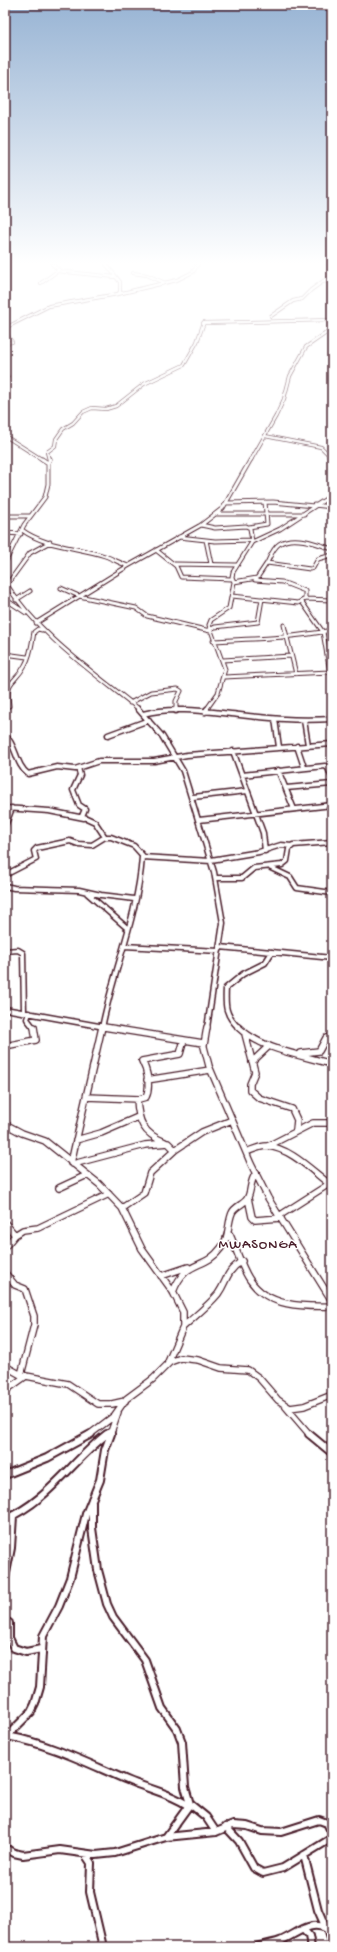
<svg xmlns="http://www.w3.org/2000/svg" width="337" height="1952" font-family="'Gochi Hand',sans-serif">
	<style>
		.lines { fill: none; stroke-linecap: round; stroke-linejoin: round }
		.minor-far4-casing { stroke: #4a1f2b; stroke-width: 4 }
		.minor-far3-casing { stroke: #4a1f2b; stroke-width: 5 }
		.minor-far2-casing { stroke: #4a1f2b; stroke-width: 7 }
		.minor-far1-casing { stroke: #4a1f2b; stroke-width: 8 }
		.minor-casing { stroke: #4a1f2b; stroke-width: 10 }
		.minor-far4 { stroke: #fff; stroke-width: 2.5 }
		.minor-far3 { stroke: #fff; stroke-width: 3 }
		.minor-far2 { stroke: #fff; stroke-width: 4 }
		.minor-far1 { stroke: #fff; stroke-width: 5.5 }
		.minor { stroke: #fff; stroke-width: 6 }
		.labels { text-anchor: middle; dominant-baseline: central; stroke-width: 3; stroke-linejoin: round; paint-order: stroke }
		.quarter-label { font-size: 14px; letter-spacing: 1px; fill: #4a1f2b; stroke: #fff }
	</style>
	<rect width="100%" height="100%" fill="#fff"/>
	<filter id="ink" filterUnits="userSpaceOnUse"><feTurbulence type="fractalNoise" baseFrequency=".025" numOctaves="2"/><feDisplacementMap in="SourceGraphic" scale="8" xChannelSelector="R" yChannelSelector="G"/><feConvolveMatrix kernelMatrix="1 2 1 2 8 2 1 2 1" color-interpolation-filters="sRGB"/></filter>
	<g filter="url(#ink)">
		<g class="lines">
			<g class="minor-far4-casing">
				<path id="minor-far4" d="M327,264h5
					M57,271l58,6
					M133,273l14,2 18,8
					M323,281l9,2
					M41,283l18,-13 -7,-6
					M118,294l59,-14 16,-8 5,-8
					M271,316l22,-15 9,-2 9,-9 21,-15
					M203,323l129,-3
					M5,328l44,-22 69,-12 2,-2v-10l-14,-18
					M5,331l7,11 -7,1
					M5,373l3,4 -3,1
					M5,436l38,24
					M265,436l56,11 11,11
					M49,460l-2,-8 8,-6 1,-7 7,-10 10,-6 10,-11 9,-4 14,1 10,-3 28,-22 40,-19 13,-23 7,-20
					M251,460l25,-44 8,-17 6,-23 16,-29 26,-18"/>
			</g>
			<g class="minor-far3-casing">
				<path id="minor-far3" d="M48,463l2,-4
					M226,503l47,-1 41,4
					M314,505l18,2
					M216,514h88
					M5,516h25
					M201,525l14,3 31,-2 4,2 2,14 -19,30 -1,5 2,5
					M249,527l18,-3 -2,-22
					M22,530c23,17 56,17 83,26 8,3 15,7 23,10
					M5,533l16,1
					M179,537l36,4 37,-1
					M206,540l5,24
					M252,542l28,-13 52,-34
					M156,550l20,16 5,11 51,2
					M5,563l19,-38 21,-28 3,-13v-21l-6,-4
					M267,563c3,-6 6,-15 12,-19 14,-10 39,0 53,5
					M175,564l62,1
					M255,580l27,2 23,9v8
					M5,582c33,53 87,89 135,128
					M6,586l24,-33 20,-11
					M61,588l18,8 57,12 11,8 63,15
					M232,596l66,7 7,-4 27,1
					M5,599l21,14
					M16,600l14,-9
					M36,623l92,-57 73,-41 22,-17 28,-49
					M284,625l12,49
					M209,630l6,-3 43,-5 4,-23
					M213,641c40,-2 80,-3 119,-11
					M5,654l22,3
					M223,660l68,-4
					M224,677l106,-5 -7,-40 -21,-30
					M130,703l21,-11 27,-3 3,2 -5,10v9
					M5,707l4,-1c-4,-28 6,-21 16,-41 6,-10 7,-22 9,-33l4,-3 4,1
					M206,710l12,-17 7,-24 -16,-44 2,-5 18,-12 5,-26 23,-4 10,-15 43,6 3,-1 5,-9 14,-4"/>
			</g>
			<g class="minor-far2-casing">
				<path id="minor-far2" d="M138,709l24,27 21,35 31,101 9,51 -16,105
					M176,709v2
					M205,712l2,-3
					M143,714c30,-8 67,-2 97,1 31,4 61,6 92,4
					M275,719l4,28
					M304,720l4,25
					M5,735c12,11 10,29 23,39l29,-7 18,2 24,-8h55l33,-6 145,-11
					M108,735l41,-15
					M297,746l7,21
					M233,751l30,82 2,18
					M78,768l2,7 -7,15 6,15 6,4 -3,7 13,6 10,15
					M278,770l16,39
					M242,775l83,-9 3,2 4,10
					M286,788l46,-4
					M193,797l54,-6
					M5,808l44,3 35,7
					M199,820l133,-15
					M5,826l7,-18
					M211,860l48,-8 22,-7 11,1
					M271,868l19,9 7,11 35,5
					M5,875l31,-16 -2,-8 3,-3 33,-7 8,3 14,1 13,-8h6l23,9 9,10
					M215,878h27l12,-10 28,-3 5,-4 2,-12 4,-4 39,-3
					M5,886l9,2 65,2 22,5 33,4
					M87,893l40,35
					M124,946l95,5
					M220,947l112,11
					M5,951l13,-1 5,3 1,59
					M5,1009l105,19
					M29,1013l-2,6 7,9
					M102,1028c11,-57 36,-112 40,-171l69,4
					M239,1028c-14,-13 -14,-22 -13,-40l17,-14 22,-11 7,-11"/>
			</g>
			<g class="minor-far1-casing">
				<path id="minor-far1" d="M104,1027l99,16 6,23 42,98 17,34 64,103
					M238,1027c24,23 63,28 94,37
					M245,1034l10,38 -5,12v6l9,8 33,11 5,11 -1,10
					M204,1045l3,-18
					M5,1046l31,-6 -2,-13
					M301,1053l18,-2 7,-13 6,-2
					M252,1062l17,-16
					M147,1080l63,-10
					M86,1097l53,2 7,-2c5,-10 1,-27 -4,-36l38,-7 4,-14
					M137,1099c1,22 6,35 28,43
					M5,1124l17,9 23,8 54,43 23,24 20,41 31,43 10,20v15l-15,35
					M76,1140l25,-7 37,-16
					M268,1146l45,-23h19
					M246,1152c6,-2 14,-6 21,-6 24,2 46,26 65,40
					M71,1163l31,-136
					M73,1164l72,-19 23,-2 7,7
					M59,1188l28,-13
					M248,1198l4,19 3,3 26,-2
					M122,1208l22,-15 6,-20 25,-23 27,-18 30,-12
					M279,1216l50,-32
					M5,1223l10,12
					M230,1235c7,15 11,32 20,45 18,27 53,27 82,26
					M5,1247l10,-12 8,-5 15,-2 71,-34
					M5,1273l10,12 10,4 9,27v9l-13,50
					M161,1276l27,-9
					M173,1292c13,-34 31,-21 48,-44 9,-11 6,-23 11,-35 2,-6 12,-9 15,-14 5,-8 2,-17 9,-26
					M183,1327c12,-11 25,-21 35,-33 10,-14 7,-22 24,-33
					M5,1366l16,9 47,9 30,20h14l13,-3
					M5,1391l21,-15
					M286,1407l24,28
					M89,1435l25,-19 12,-17 27,-20 17,-17 11,-4 17,2 23,8 27,2 11,8 19,22 12,8 14,-2 28,-11
					M106,1435l6,-5
					M110,1435l8,-23"/>
			</g>
			<g class="minor-casing">
				<path id="minor" d="M309,1434l23,19
					M5,1475l42,-17 44,-24
					M92,1499v29l6,42 9,34 6,13 32,43 17,48 15,21 5,13 3,45 5,17 16,13 10,15
					M5,1519c42,-17 67,-58 102,-85
					M5,1578l6,-30 2,-32
					M5,1621l4,2v15l5,10 12,4 15,-3
					M7,1736c43,8 80,27 120,44 21,9 43,13 62,26
					M5,1738l26,-26 4,-8 5,-17 3,-51 16,-30 11,-28 16,-64 14,-34 5,-30 6,-16
					M226,1827l13,14 15,27 9,5 20,-5 49,-30
					M166,1837l24,-33
					M5,1848l9,5 9,2 37,-5 36,5 19,-2 51,-16 50,-5 17,-7 14,1 15,5 19,1 38,-12 8,3 5,10
					M85,1854l6,9 -1,29 13,55
					M304,1855l14,55 8,18
					M303,1929l6,7 2,11
					M255,1947c8,-2 17,-3 25,-6 16,-6 30,-22 47,-12l5,16"/>
			</g>
			<use href="#minor-far4" class="minor-far4"/>
			<use href="#minor-far3" class="minor-far3"/>
			<use href="#minor-far2" class="minor-far2"/>
			<use href="#minor-far1" class="minor-far1"/>
			<use href="#minor" class="minor"/>
		</g>
	</g>
	<linearGradient id="sky" x2="0" y2="1"><stop stop-color="#98b4d4"/><stop offset="0.49" stop-color="#fff"/><stop offset="1" stop-color="#fff" stop-opacity="0"/></linearGradient>
	<rect width="337" height="537" fill="url(#sky)"/>
	<g class="labels">
		<g class="quarter-label">
			<text x="258" y="1245">MWASONGA</text>
		</g>
	</g>
	<rect width="337" height="1952" fill="none" stroke="#fff" stroke-width="20"/>
	<rect x="10" y="10" width="317" height="1932" fill="none" stroke="#4a1f2b" stroke-width="1.5" filter="url(#ink)"/>
</svg>
